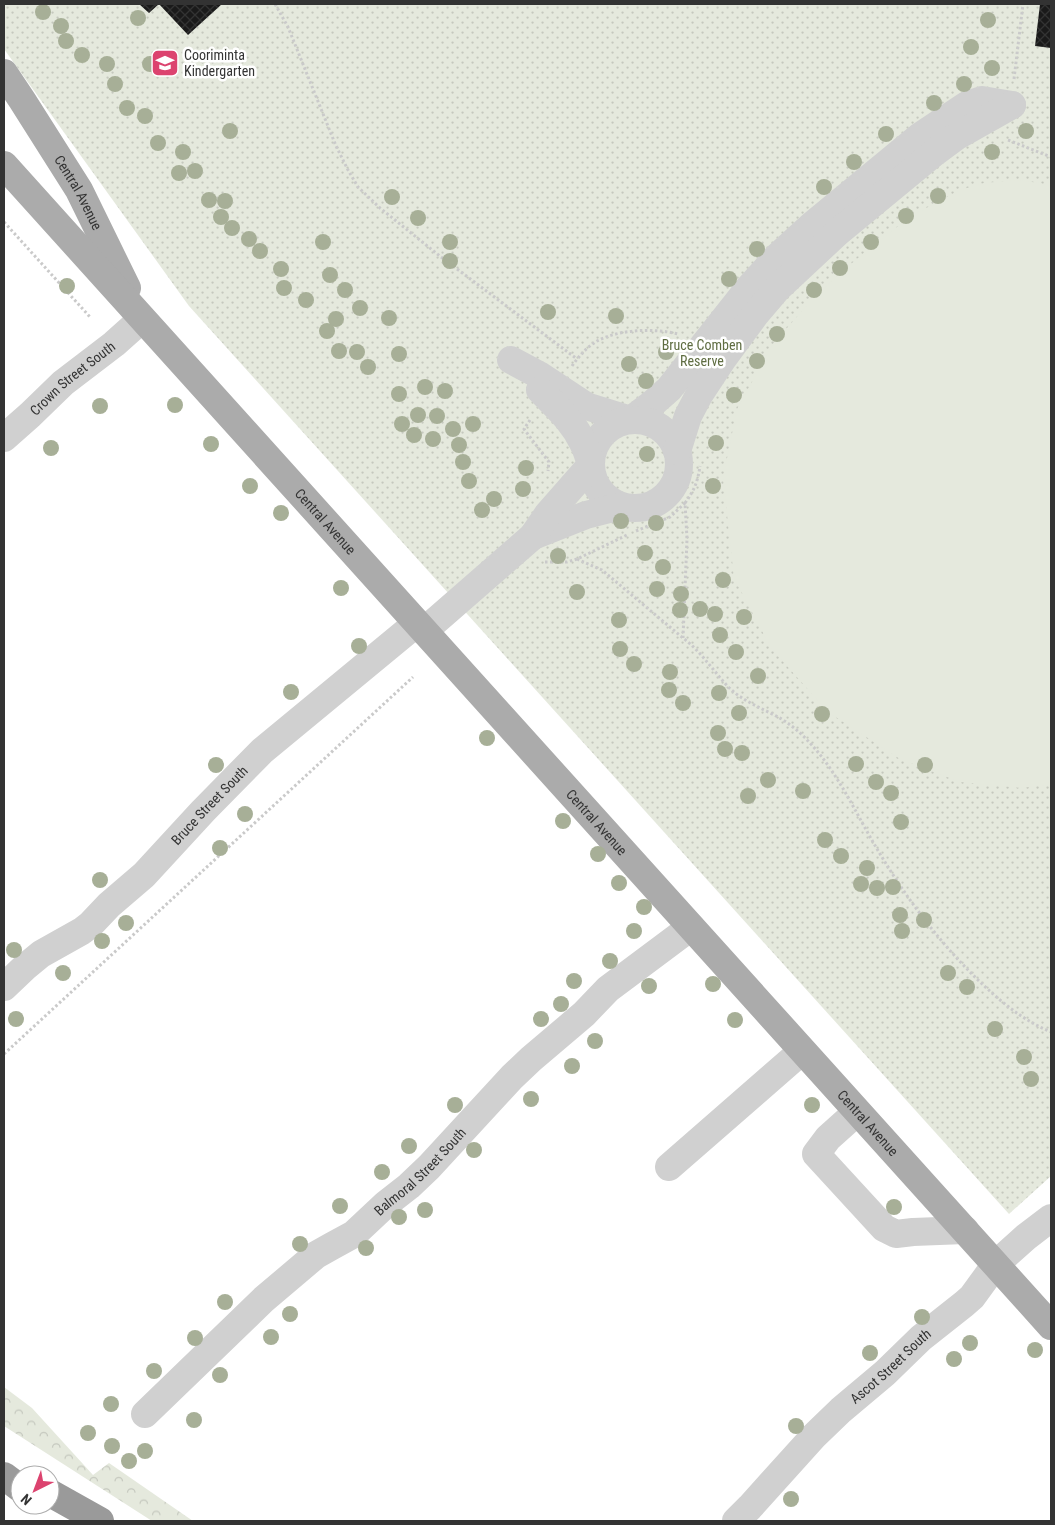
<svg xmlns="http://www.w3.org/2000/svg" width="1055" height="1525" font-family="'Roboto Condensed',sans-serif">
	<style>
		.green { fill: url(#green-dots) }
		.forest { fill: url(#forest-crowns) }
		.pitch { fill: #e5e9dd }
		.building { fill: url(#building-cross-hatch) }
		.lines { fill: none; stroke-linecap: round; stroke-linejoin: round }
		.path { stroke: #cacaca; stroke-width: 3; stroke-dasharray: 2.5 2.5; stroke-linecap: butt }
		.minor { stroke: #d0d0d0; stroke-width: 28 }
		.major { stroke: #ababab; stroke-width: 28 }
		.highway { stroke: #9a9a9a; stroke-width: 28 }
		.tree { fill: #a7af97 }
		.labels { text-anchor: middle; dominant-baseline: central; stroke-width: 5; stroke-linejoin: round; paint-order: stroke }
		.poi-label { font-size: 14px; fill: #333; stroke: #fff; text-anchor: start }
		.street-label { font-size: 14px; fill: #333; stroke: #fff }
		.park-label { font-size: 14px; fill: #5f6d42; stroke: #fff }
	</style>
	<defs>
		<pattern id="green-dots" width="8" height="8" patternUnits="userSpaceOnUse" patternTransform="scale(1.25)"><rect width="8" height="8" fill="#e5e9dd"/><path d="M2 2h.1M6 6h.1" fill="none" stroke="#c5c8be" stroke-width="1.8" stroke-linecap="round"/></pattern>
		<pattern id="forest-crowns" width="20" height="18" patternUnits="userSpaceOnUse" patternTransform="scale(1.25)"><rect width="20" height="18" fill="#e5e9dd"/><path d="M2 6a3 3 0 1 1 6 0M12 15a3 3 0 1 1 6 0" fill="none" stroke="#c5c8be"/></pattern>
		<pattern id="building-cross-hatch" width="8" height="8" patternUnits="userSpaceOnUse" patternTransform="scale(1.25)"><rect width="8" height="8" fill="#1a1a1a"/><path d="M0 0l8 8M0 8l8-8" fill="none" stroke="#333"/></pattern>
	</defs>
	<rect width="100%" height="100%" fill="#fff"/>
	<path class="green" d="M4,4h1047v1172l-42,38 -820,-908 -185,-257z"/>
	<path class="forest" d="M4,1387l28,21 61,67 16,-12 84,58h-41l-148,-95z"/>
	<path class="pitch" d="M1016,180l24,3 11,3v598l-29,4 -62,-6 -60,-23 -72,-47 -57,-64 -37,-70 -11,-100 14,-69 36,-65 35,-40 31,-30 38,-32 36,-27 47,-25 24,-7z"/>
	<path class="building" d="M139,4h83l-34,31 -29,-31 -10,9z
		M1040,4h11v44l-16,-2z"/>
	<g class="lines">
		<path class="path" d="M275,4l13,23 48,119 12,24 10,17 22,21 61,49 136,102
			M1014,79l9,-75
			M1008,140l43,17
			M4,222l86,95
			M572,366c7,-10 15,-19 25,-25 23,-12 57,-13 81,-7
			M530,420l-6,9 25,33 -1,9
			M685,503c9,-12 13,-22 15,-37
			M636,531l34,-14 15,-14 2,36 -4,99
			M577,559l25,11 81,68c9,7 17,15 24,24 9,10 17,22 28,31 13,10 28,16 43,24 11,6 23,16 32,26 25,27 41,60 59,92 30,53 65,102 109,145 22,21 44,40 73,52
			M545,562h22l10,-3 50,-24
			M4,1054l409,-377"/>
		<g class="minor">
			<path d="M511,360l28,15 47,31 45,14 21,-16 17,-15 79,-100 30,-33 33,-30 108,-89 48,-32 15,-5 30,5"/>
			<circle cx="635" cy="464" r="44"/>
			<path id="s1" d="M4,438l26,-23 33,-32 51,-39 28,-25"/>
			<path d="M677,451l11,-35 11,-21 23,-35 33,-45 23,-27 59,-55 97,-80 23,-17 55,-31"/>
			<path d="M533,536l53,-21 35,-9"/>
			<path d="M424,631l109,-95 15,-22 43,-49c-2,-7 -4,-15 -8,-22 -10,-22 -27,-36 -43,-53"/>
			<path id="s2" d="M4,987l20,-19 17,-14 41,-23 9,-7 18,-19 35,-30 59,-64 59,-60 155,-128"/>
			<path d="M857,1112l-29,26 -12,16 68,74 12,6 17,-2 52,-2"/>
			<path d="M669,1167l133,-116"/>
			<path id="s3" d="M145,1414l119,-115 52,-44 16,-9 22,-12 32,-30 23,-18 20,-19 83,-90 19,-18 53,-45 24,-25 83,-62"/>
			<path id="s4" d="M736,1521l14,-14 64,-71 27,-26 44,-37 36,-35 43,-34 8,-7 24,-33 30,-27 25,-19"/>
		</g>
		<g class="major">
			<path id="s5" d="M4,73l18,27 57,90 48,98"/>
			<path id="s6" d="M4,165l1047,1161"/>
		</g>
		<path class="highway" d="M4,1476l16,12
			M50,1493l50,28"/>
	</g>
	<g class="tree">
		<circle cx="43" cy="12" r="8"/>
		<circle cx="138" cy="18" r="8"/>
		<circle cx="988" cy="20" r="8"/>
		<circle cx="61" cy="26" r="8"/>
		<circle cx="66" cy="41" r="8"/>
		<circle cx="971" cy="47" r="8"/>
		<circle cx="82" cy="55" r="8"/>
		<circle cx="107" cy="64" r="8"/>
		<circle cx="150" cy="64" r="8"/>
		<circle cx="992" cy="68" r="8"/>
		<circle cx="115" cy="84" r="8"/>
		<circle cx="964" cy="84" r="8"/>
		<circle cx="934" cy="103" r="8"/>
		<circle cx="127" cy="108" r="8"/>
		<circle cx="145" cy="116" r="8"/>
		<circle cx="230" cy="131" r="8"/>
		<circle cx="1026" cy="131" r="8"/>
		<circle cx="886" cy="134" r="8"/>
		<circle cx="158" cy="143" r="8"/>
		<circle cx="183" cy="152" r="8"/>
		<circle cx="992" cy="152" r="8"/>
		<circle cx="854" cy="162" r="8"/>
		<circle cx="195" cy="171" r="8"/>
		<circle cx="179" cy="173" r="8"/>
		<circle cx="824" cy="187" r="8"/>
		<circle cx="938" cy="196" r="8"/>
		<circle cx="392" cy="197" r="8"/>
		<circle cx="209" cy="200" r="8"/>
		<circle cx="225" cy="201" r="8"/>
		<circle cx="906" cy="216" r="8"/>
		<circle cx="221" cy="217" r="8"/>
		<circle cx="418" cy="218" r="8"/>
		<circle cx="232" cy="228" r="8"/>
		<circle cx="249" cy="239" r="8"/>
		<circle cx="323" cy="242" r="8"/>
		<circle cx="450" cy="242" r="8"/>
		<circle cx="871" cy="242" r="8"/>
		<circle cx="757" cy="249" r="8"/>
		<circle cx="260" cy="251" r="8"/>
		<circle cx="450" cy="261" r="8"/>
		<circle cx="840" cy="268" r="8"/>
		<circle cx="281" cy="269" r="8"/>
		<circle cx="330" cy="275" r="8"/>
		<circle cx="729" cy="279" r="8"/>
		<circle cx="67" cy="286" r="8"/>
		<circle cx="284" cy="288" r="8"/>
		<circle cx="345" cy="290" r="8"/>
		<circle cx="814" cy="290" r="8"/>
		<circle cx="306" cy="300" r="8"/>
		<circle cx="360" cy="308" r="8"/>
		<circle cx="548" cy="312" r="8"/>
		<circle cx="616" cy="316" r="8"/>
		<circle cx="389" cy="318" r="8"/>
		<circle cx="336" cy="319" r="8"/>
		<circle cx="327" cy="331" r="8"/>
		<circle cx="777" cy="334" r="8"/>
		<circle cx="339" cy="351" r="8"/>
		<circle cx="357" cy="352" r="8"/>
		<circle cx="666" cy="352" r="8"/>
		<circle cx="399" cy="354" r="8"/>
		<circle cx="757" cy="361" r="8"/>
		<circle cx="629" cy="364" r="8"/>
		<circle cx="368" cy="367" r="8"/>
		<circle cx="646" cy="381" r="8"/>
		<circle cx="425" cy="387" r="8"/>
		<circle cx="445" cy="391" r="8"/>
		<circle cx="399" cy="394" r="8"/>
		<circle cx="734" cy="395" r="8"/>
		<circle cx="175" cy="405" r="8"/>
		<circle cx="100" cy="406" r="8"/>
		<circle cx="418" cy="415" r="8"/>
		<circle cx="437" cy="416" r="8"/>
		<circle cx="402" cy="424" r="8"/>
		<circle cx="473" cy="424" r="8"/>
		<circle cx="453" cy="429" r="8"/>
		<circle cx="414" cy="435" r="8"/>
		<circle cx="433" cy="439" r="8"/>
		<circle cx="716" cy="443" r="8"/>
		<circle cx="211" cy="444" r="8"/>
		<circle cx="459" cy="445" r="8"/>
		<circle cx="51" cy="448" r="8"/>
		<circle cx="647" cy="454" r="8"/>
		<circle cx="463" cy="462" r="8"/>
		<circle cx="526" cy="468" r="8"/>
		<circle cx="469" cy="481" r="8"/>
		<circle cx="250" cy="486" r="8"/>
		<circle cx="713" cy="486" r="8"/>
		<circle cx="523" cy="489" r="8"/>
		<circle cx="494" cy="499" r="8"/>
		<circle cx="482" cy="510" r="8"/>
		<circle cx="281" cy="513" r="8"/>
		<circle cx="621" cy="521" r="8"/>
		<circle cx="656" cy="523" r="8"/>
		<circle cx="645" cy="553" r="8"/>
		<circle cx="558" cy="556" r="8"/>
		<circle cx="663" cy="567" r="8"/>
		<circle cx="723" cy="580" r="8"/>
		<circle cx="341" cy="588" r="8"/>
		<circle cx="657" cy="589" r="8"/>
		<circle cx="577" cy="592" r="8"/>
		<circle cx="681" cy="594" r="8"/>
		<circle cx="700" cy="609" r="8"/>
		<circle cx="680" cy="610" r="8"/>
		<circle cx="715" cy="614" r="8"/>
		<circle cx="744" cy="617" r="8"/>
		<circle cx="619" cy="620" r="8"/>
		<circle cx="720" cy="635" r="8"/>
		<circle cx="359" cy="646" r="8"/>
		<circle cx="620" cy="649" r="8"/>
		<circle cx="736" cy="652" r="8"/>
		<circle cx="634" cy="664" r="8"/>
		<circle cx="670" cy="672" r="8"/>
		<circle cx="758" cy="676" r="8"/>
		<circle cx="669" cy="690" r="8"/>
		<circle cx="291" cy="692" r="8"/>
		<circle cx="719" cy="693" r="8"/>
		<circle cx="683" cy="703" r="8"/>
		<circle cx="739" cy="713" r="8"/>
		<circle cx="822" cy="714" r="8"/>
		<circle cx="718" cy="733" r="8"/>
		<circle cx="487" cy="738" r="8"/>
		<circle cx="725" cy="749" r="8"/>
		<circle cx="742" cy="753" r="8"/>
		<circle cx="856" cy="764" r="8"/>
		<circle cx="216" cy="765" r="8"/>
		<circle cx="925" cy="765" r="8"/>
		<circle cx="768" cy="780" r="8"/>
		<circle cx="876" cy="782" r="8"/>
		<circle cx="803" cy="791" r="8"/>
		<circle cx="891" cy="793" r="8"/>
		<circle cx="748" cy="796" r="8"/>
		<circle cx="245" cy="814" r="8"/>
		<circle cx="563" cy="821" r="8"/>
		<circle cx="901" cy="822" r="8"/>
		<circle cx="825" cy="840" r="8"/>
		<circle cx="220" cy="848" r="8"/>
		<circle cx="598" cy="854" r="8"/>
		<circle cx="841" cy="856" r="8"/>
		<circle cx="867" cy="868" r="8"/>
		<circle cx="100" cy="880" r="8"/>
		<circle cx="619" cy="883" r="8"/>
		<circle cx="861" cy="884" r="8"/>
		<circle cx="893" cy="887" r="8"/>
		<circle cx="877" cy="888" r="8"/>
		<circle cx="644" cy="907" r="8"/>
		<circle cx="900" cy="915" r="8"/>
		<circle cx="924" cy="920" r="8"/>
		<circle cx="126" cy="923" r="8"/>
		<circle cx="634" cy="931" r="8"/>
		<circle cx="902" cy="931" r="8"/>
		<circle cx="102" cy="941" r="8"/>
		<circle cx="14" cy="950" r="8"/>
		<circle cx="610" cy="961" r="8"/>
		<circle cx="63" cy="973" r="8"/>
		<circle cx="948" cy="973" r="8"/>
		<circle cx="574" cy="981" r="8"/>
		<circle cx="713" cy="984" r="8"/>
		<circle cx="649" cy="986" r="8"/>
		<circle cx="967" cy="987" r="8"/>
		<circle cx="561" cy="1004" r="8"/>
		<circle cx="16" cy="1019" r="8"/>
		<circle cx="541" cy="1019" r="8"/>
		<circle cx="735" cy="1020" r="8"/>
		<circle cx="995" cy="1029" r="8"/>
		<circle cx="595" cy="1041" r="8"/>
		<circle cx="1024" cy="1057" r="8"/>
		<circle cx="572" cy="1066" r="8"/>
		<circle cx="1031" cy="1079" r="8"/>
		<circle cx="531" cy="1099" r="8"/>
		<circle cx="455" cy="1105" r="8"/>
		<circle cx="812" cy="1105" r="8"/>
		<circle cx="409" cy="1146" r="8"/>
		<circle cx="474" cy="1150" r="8"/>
		<circle cx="382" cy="1172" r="8"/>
		<circle cx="340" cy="1206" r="8"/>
		<circle cx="894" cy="1207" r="8"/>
		<circle cx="425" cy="1210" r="8"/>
		<circle cx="399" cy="1217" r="8"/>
		<circle cx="300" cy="1244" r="8"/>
		<circle cx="366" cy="1248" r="8"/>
		<circle cx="225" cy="1302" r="8"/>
		<circle cx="290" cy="1314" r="8"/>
		<circle cx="922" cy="1317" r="8"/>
		<circle cx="271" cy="1337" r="8"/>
		<circle cx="195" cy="1338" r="8"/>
		<circle cx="970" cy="1343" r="8"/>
		<circle cx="1035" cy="1350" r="8"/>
		<circle cx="870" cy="1353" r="8"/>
		<circle cx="954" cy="1359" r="8"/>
		<circle cx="154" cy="1371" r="8"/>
		<circle cx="220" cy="1375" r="8"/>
		<circle cx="111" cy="1404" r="8"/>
		<circle cx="194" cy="1420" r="8"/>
		<circle cx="796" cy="1426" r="8"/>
		<circle cx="88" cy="1433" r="8"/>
		<circle cx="112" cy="1446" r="8"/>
		<circle cx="145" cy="1451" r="8"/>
		<circle cx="129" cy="1461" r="8"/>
		<circle cx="791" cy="1499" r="8"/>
	</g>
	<defs>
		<g id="school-square" transform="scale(1.4375)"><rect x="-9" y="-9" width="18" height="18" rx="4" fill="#dc436f" stroke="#fff"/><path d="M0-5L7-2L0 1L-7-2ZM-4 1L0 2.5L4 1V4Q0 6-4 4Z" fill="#fff"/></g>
	</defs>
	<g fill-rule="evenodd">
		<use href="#school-square" x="165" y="63"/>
	</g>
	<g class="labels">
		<g class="poi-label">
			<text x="184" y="55">Cooriminta<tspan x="184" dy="16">Kindergarten</tspan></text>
		</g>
		<g class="street-label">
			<text stroke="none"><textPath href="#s5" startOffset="141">Central Avenue</textPath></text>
			<text stroke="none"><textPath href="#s1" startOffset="91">Crown Street South</textPath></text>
			<text stroke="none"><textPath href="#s6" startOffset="480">Central Avenue</textPath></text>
			<text stroke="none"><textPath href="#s2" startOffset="276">Bruce Street South</textPath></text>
			<text stroke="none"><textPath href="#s6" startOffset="885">Central Avenue</textPath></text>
			<text stroke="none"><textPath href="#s6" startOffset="1290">Central Avenue</textPath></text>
			<text stroke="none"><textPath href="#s3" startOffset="368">Balmoral Street South</textPath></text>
			<text stroke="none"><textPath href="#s4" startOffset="219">Ascot Street South</textPath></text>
		</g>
		<g class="park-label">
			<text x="702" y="345">Bruce Comben<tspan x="702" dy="16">Reserve</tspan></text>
		</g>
	</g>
	<rect width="1055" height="1525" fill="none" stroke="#333333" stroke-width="10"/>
	<g transform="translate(35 1490) rotate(222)"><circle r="24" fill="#ffffff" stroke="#adadad"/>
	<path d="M0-4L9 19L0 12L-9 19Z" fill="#dc436f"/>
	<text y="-8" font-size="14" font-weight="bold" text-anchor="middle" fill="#333333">N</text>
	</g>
</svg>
